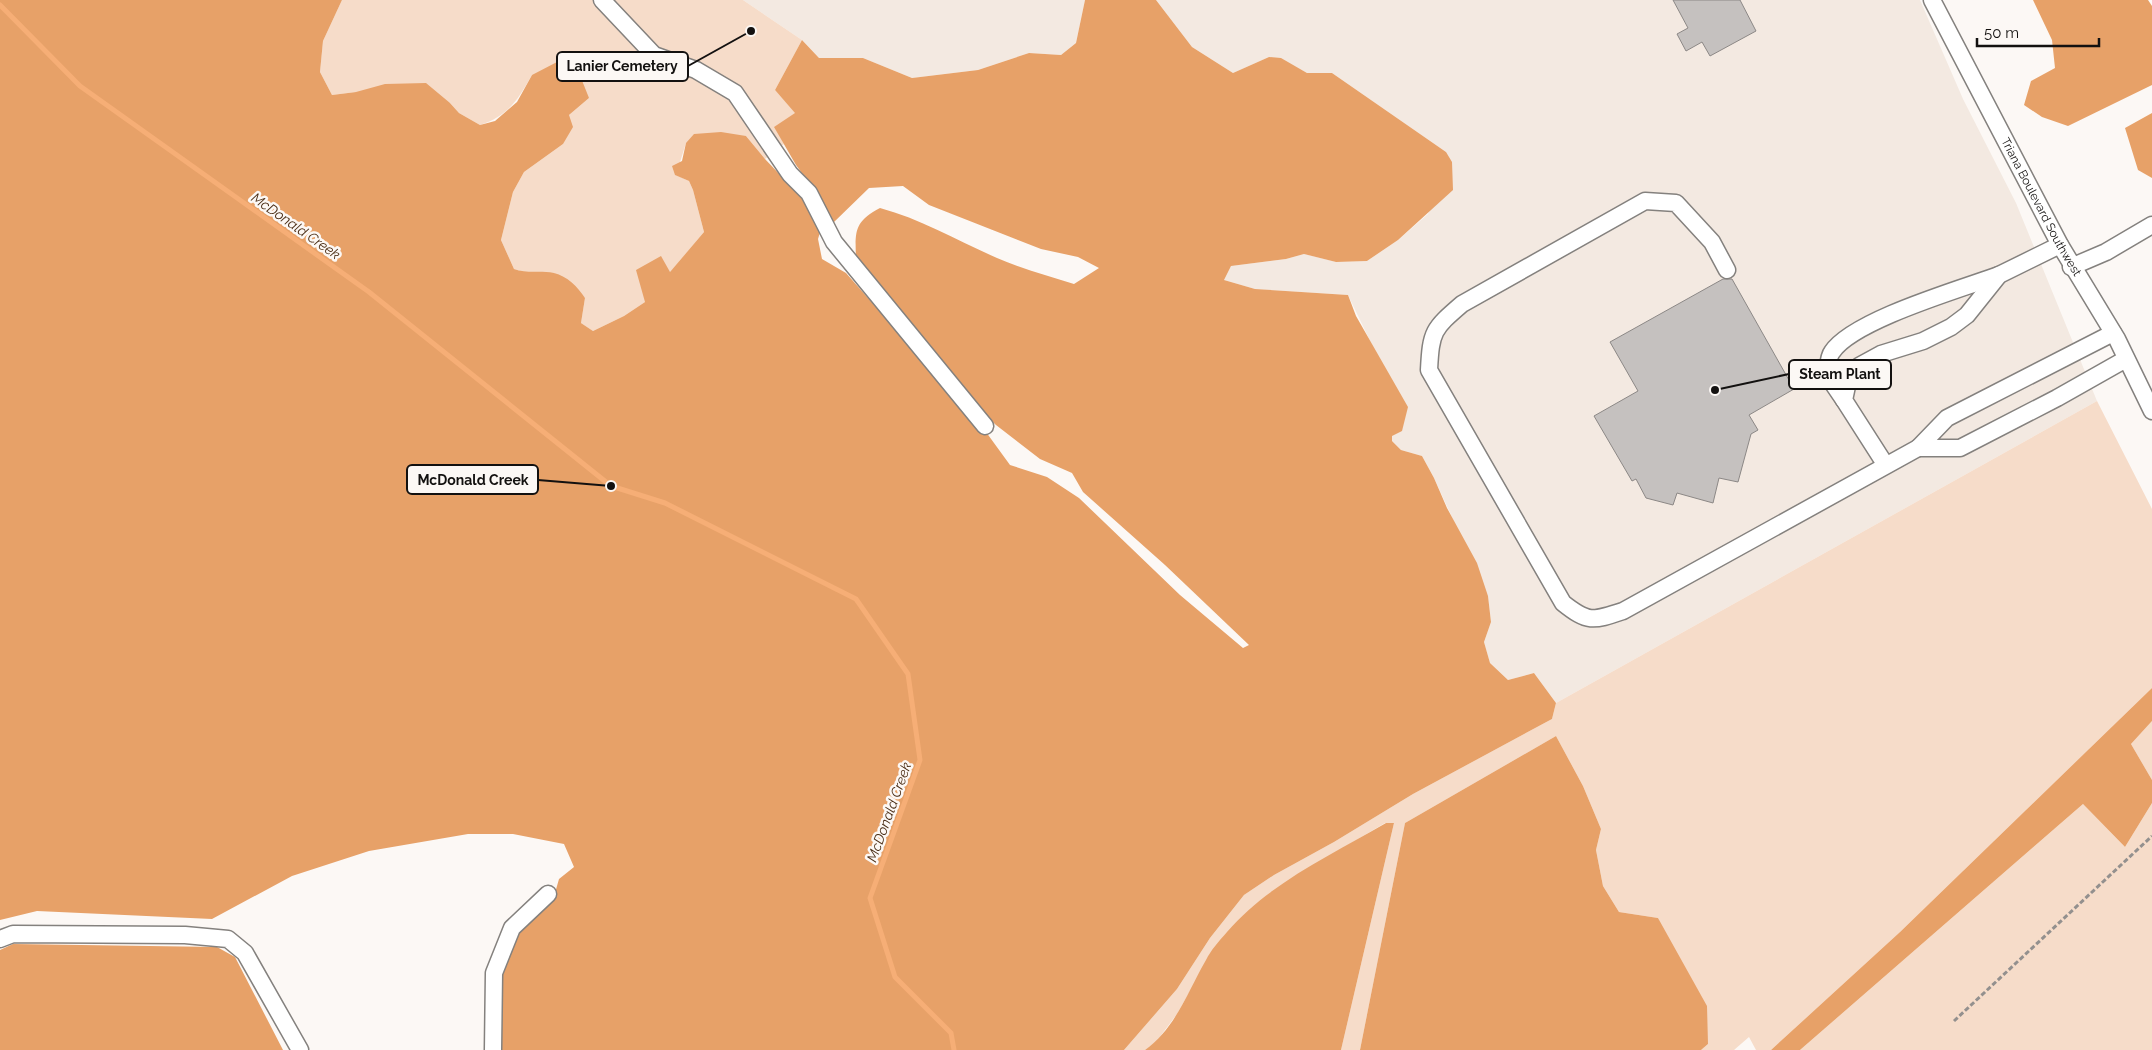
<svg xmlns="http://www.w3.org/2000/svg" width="2152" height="1050" font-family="Raleway,sans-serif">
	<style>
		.built { fill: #f3e9e1 }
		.green { fill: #f6dcc9 }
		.forest { fill: #e7a168 }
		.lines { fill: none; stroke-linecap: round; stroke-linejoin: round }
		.stream { stroke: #f6ae76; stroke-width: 5 }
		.building { fill: #c5c1bf; stroke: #8c8886 }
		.minor-casing { stroke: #84817e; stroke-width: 19 }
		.path { stroke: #93908e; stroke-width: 3; stroke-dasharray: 5 2.5; stroke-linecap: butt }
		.minor { stroke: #fff; stroke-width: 16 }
		.labels { text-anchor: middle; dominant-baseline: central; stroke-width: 5; stroke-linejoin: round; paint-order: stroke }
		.street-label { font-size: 12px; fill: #131110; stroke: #fcf8f5 }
		.water-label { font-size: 14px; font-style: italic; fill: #4a2d15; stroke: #fcf8f5 }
		.leader { fill: none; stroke: #131110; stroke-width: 2 }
		.callout-dot { fill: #131110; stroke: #fcf8f5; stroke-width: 2 }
		.callout { fill: #fcf8f5; stroke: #131110; stroke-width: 2 }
		.callout-label { font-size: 14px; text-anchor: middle; font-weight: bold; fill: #131110 }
	</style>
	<rect width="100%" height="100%" fill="#fcf8f5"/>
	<path class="built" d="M743,0h342l-9,43 -15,12 -32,-2 -51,17 -66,8 -49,-20h-44l-17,-18z
		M1156,0h764l43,99 53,104 81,198 -541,302 -22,-30 -26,7 -18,-17 -6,-21 7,-20 -3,-26 -54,-118 -12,-22 -21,-6 -9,-9 -19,-94 -25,-52 -93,-6 -31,-9 7,-14 55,-7 18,-5 32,8 31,-1 31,-21 30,-26 18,-62 -114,-79h-25l-26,-14 -12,-2 -36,16 -41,-26z"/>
	<path class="green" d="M342,0h401l59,40 -27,50 21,23 -21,14 9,17 -19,15 -19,-23 -60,7 -10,32 13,6 4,9 11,42 -59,70 -21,14 -31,15 -12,-8 4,-25 -31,-25 -31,-1 -9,-3 -13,-29 12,-48 11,-20 39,-28 6,-29 20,-17 -57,-23c-14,24 -23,41 -52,50l-21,-12 -9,-10 -94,-11 -24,3 -12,-23 3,-31z
		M2097,401l55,108v179l-252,244 -129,118h-15l-7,-13 -15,13h-33l7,-6 -50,-126 -39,-6 -16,-26 -7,-36 5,-21 -18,-43 -27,-50 -151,87 -45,227h-19l53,-227h-9l-91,54 -104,114 -13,23 -21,28 -11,8h-21l53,-61 33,-51 34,-43 30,-20 60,-33 79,-48 139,-75 4,-16z
		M2152,721v59l-21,-36z
		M2152,803v247h-352l283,-246 42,43z"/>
	<path class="forest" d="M0,0h342l-19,41 -3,31 12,23 24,-3 29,-8 41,-1 24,20 9,10 21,12 15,-4 22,-19 15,-27 25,-13 24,16 8,20 -20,17 4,12 -10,17 -39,28 -11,20 -12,48 13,29c13,5 26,1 40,4 13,3 24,14 31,25l-4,25 12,8 31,-15 21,-14 -9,-32 25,-14 9,16 34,-40 -11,-42 -4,-9 -14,-6 -3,-9 10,-5 4,-18 8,-9 27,-2 25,4 19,23 39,41 17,29 -3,10 4,20 24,14 140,159 24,33 37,12 32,21 101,97 63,53 6,-3 -84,-80 -82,-73 -11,-19 -32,-14 -44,-34 -15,-15 -125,-151c-1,-28 -2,-37 24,-51 41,11 78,33 117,50 25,11 51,18 77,26l25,-16 -21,-11 -37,-8 -112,-44 -26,-19 -34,2 -36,35 -18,-32 -19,-26 -22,-38 21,-14 -20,-23 27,-50 17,18h44l49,20 66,-8 51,-17 32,2 15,-12 9,-43h71l36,47 41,26 36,-16 12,1 26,15h25l114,79 6,10 1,28 -55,50 -31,21 -31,1 -32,-8 -18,5 -55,7 -7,14 31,9 93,6 8,21 52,91 -6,24 -10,5v5l9,9 21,6 12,22 13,30 30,55 11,33 3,26 -7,20 6,21 18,17 26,-7 22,30 -4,16 -139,75 -79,48 -60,33 -30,20 -34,43 -33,51 -53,61h-624l-1,-76 19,-45 37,-36 4,-14 15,-12 -10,-23 -51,-10h-45l-99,17 -77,25 -80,43 -175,-8 -37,9z
		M2033,0h115l4,6v79l-84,41 -26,-9 -18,-12 7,-24 24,-13 -3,-28z
		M2152,113v65l-14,-8 -13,-42z
		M2152,688v33l-21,23 21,36v23l-27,44 -42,-43 -283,246h-29l129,-118z
		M1556,736l27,50 18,43 -5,21 7,36 16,26 39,6 49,88 1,38 -7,6h-341l45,-227z
		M1386,823h8l-53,227h-196c30,-21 43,-59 61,-90 5,-10 13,-19 21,-28 41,-48 104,-77 159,-109z
		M13,944l204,3 18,10 48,93h-283v-100z"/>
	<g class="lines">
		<path class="stream" d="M0,5l80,81 289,206 242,194 54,17 191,96 52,75 12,86 -50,138 25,79 56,56 3,17"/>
	</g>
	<path class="building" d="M1673,0h67l16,31 -46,25 -8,-14 -16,9 -9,-17 11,-6z
		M1723,279h9l62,110 -45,26 9,15 -7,4 -13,48 -19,-4 -6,25 -36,-10 -4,12 -27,-7 -10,-19 -4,2 -38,-65 44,-25 -28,-49z"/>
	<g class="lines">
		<g class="minor-casing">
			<g id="minor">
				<path d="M602,0l52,55 42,15 39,23 55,81 19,19 25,49 151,184"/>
				<path id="s1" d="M1932,0l128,245 57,94 35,72"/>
				<path d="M2071,267l35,-15 46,-27"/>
				<path d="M1727,270l-15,-28 -36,-39 -31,-2 -183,103c-29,25 -31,27 -33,66l134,233c25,20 30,18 60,8l295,-163"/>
				<path d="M2113,333l-166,85 -29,30h42l97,-50 69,-39"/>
				<path d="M1844,400l-17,-25c1,-7 1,-18 5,-23 21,-32 129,-63 167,-77"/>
				<path d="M1885,464l-41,-64 3,-14 12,-20 22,-12 42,-13 28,-14 16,-12 32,-40 61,-30"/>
				<path d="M0,939l13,-5 172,1 43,4 17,14 55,97"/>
				<path d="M493,1050l1,-77 18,-45 36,-34"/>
			</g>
		</g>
		<path class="path" d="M1954,1021l198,-185"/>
		<use href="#minor" class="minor"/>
	</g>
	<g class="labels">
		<g class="street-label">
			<text stroke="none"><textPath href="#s1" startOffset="234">Triana Boulevard Southwest</textPath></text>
		</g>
		<g class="water-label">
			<text transform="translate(296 226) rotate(35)">McDonald Creek</text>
			<text transform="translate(889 812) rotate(-70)">McDonald Creek</text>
		</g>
	</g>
	<path class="leader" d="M751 31L688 66M1715 390L1789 374M611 486L538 480"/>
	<g class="callout-dot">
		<circle cx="751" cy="31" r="5"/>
		<circle cx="1715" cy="390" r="5"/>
		<circle cx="611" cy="486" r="5"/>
	</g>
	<g class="callout">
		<rect x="557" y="52" width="131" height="29" rx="5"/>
		<rect x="1789" y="360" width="102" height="29" rx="5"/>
		<rect x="407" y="465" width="131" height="29" rx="5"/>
	</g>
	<g class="callout-label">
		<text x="622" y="71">Lanier Cemetery</text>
		<text x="1840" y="379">Steam Plant</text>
		<text x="473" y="485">McDonald Creek</text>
	</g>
	<path d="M1977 38v8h122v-8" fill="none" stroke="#131110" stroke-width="2.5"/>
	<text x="1984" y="38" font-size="15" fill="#131110" stroke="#fcf8f5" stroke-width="4" paint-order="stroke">50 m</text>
</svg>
